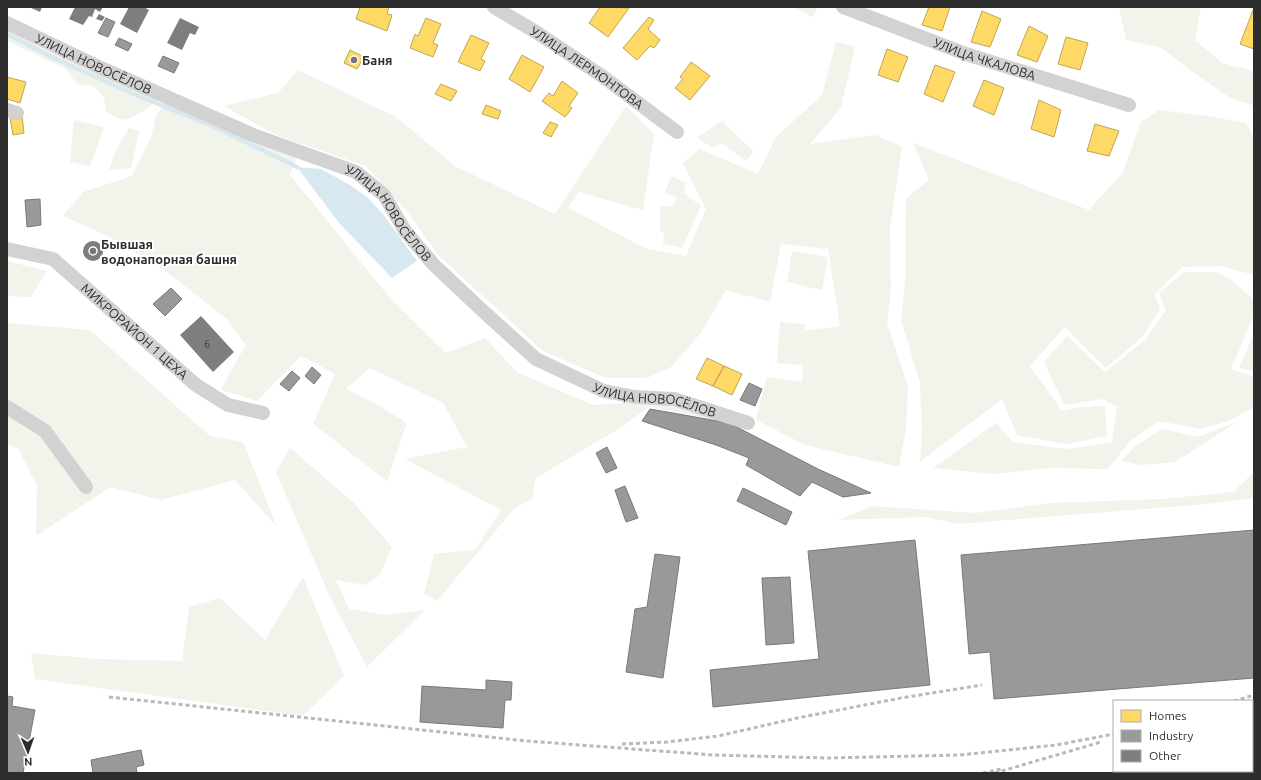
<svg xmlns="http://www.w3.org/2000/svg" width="1261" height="780" font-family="Ubuntu,sans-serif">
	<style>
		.green { fill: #f0f4eb }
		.water { fill: #d7e8f1 }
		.homes { fill: #ffd966; stroke: #c0a555 }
		.industry { fill: #999; stroke: #797979 }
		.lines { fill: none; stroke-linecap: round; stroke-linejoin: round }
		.stream { stroke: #d7e8f1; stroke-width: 4.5 }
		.building { fill: #7e7e7e }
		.minor { stroke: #d2d2d2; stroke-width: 14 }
		.rail { stroke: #b9b9b9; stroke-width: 3; stroke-dasharray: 4 3; stroke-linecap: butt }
		.poi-dot { fill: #767676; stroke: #fff; stroke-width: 1.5 }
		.labels { text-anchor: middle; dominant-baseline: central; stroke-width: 4; stroke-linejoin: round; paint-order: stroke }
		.number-label { font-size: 11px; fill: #414141 }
		.street-label { font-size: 13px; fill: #2d2d2d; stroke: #fff }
		.poi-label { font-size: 13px; font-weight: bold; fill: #2d2d2d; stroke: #fff; text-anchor: start }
	</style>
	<rect width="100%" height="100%" fill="#fff"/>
	<path class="green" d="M793,7h25l-5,10z
		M1119,7h82l-6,33 27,23 32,8v35l-25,-9 -38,-26 -29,-23 -36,-8z
		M7,29l37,20 114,47 -9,12 -22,12 -11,-2 -10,-7 -2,-13 -10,-12 -17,-2 -11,-15 -59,-28z
		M836,42l19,4 -14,62 -31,36 65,-9 27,12 -12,81 1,62 -4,33 21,64 -2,42 -7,38 -94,-22 -49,-25 11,-43 35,5 1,-17 -26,-2 3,-41 25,2v7l35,-5 -12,-77 -47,-5 -11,58 -44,-12 -25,43 -30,34 -24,11h-41l-63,-27 -105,-96 -29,-41 -43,-48 -90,-31 -52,-29 54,-13 20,-23 98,47 59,49 100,48 71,-108 28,28 -11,76 -64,-18 -11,16 79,41 39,7 20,-47 -23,-46 17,-14 58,25 18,-37 46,-42z
		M166,101l131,56 -7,18 100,123 56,55 39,-15 32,34 76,33 59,-4 77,21 -80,-15 -29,21 -84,50 -4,20 -18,11 -77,92 -13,-7 10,-40 41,-4 26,-40 -96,-51 62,-12 -24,-44 -73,-35 -24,21 28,14 33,20 -20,58 -74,-57 22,-50 -34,-18 -44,45 -36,-11 12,-23 13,-22 -19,-26 -63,-49 -58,-35 -43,-19 20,-24 49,-16 20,-41 4,-19z
		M1159,110l50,6 37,7 8,14v138l-33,-9 -39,1 -27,27 5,16 -19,28 -35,30 -41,-41 -35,39 32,45 20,-4 23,-1 2,30 -41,8 -49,-9 -15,-36 -82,63 2,-31 -2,-48 -19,-63 4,-39 1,-82 23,-19 -16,-37 176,67 34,-38 18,-50z
		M74,120l30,7 -14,39 -20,-4z
		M722,121l32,31 -8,9 -25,-18 -8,5 -16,-10z
		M129,128l10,3 -8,37 -22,2 6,-18z
		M671,176l15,7 -2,10 17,13 -19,42 -19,-4 1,-12h-4v-25l13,-1 4,-8 -12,-6z
		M792,251l36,6 -6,33 -35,-8z
		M7,261l40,10 -16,26 -24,-1z
		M1184,272h33l15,9 22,19v15l-23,54 23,8v30l-25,14 -29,8 -41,-8 -29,20 -22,28 -58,-1 -55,6 -62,-6 63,-45 17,19 55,7 44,-7 5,-35 -14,-8 -39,6 -20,-43 23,-26 38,36 40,-32 21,-30 -7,-17z
		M7,323l83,7 120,106 33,6 34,85 -42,-47 -74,20 -51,-13 -74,49 1,-50 -19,-38 -11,-4z
		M1254,333v38l-15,-3z
		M1237,422l-62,40 -34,3 -20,-4 14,-15 27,-17 36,8z
		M290,448l64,55 38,44 -13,29 -14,9 -29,-5 13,29 38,6 14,-2 24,-3 -58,57 -38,-72 -53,-123z
		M1254,472v26l-47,6 -249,20 -31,-7 -89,3 34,-14 104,7 76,-10 111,-4 70,-7z
		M303,577l41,99 -41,40 -268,-37 -4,-26 66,6 85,2 7,-54 31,-9 45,42z"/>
	<path class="water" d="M297,167l24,2 29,16 17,12 16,17 34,47 -25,17 -52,-54z"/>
	<path class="homes" d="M360,7h29l-2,7 5,1 -5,16 -31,-12z
		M600,7l29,1 -21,29 -19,-14z
		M929,7h21l-8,24 -20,-6z
		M1253,10h1v39l-14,-5z
		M982,11l19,8 -11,28 -19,-5z
		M649,17l5,3 -6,9 12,11 -6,8 -4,-2 -13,14 -14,-12z
		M426,18l15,6 -8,19 5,2 -5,12 -23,-9 5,-14 3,2z
		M1029,26l19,10 -11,26 -20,-7z
		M471,35l18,8 -8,16 4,2 -5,10 -22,-9z
		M1066,37l22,6 -8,27 -22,-6z
		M887,49l21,8 -10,25 -20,-7z
		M350,50l14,7 -7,12 -13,-6z
		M522,55l22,12 -14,25 -21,-13z
		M691,62l19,14 -20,24 -15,-12 8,-9 -3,-2z
		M935,65l20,7 -12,30 -19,-8z
		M7,77l19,5 -6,21 -13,-4z
		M984,80l20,8 -10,27 -21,-9z
		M562,81l16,12 -9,13 3,2 -7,9 -23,-16 7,-8 4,3z
		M441,84l16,7 -6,10 -16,-7z
		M1039,100l22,10 -7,27 -23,-8z
		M486,105l15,6 -3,8 -16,-5z
		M22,116l2,17 -11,2 -3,-18z
		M550,122l8,3 -7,12 -8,-4z
		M1095,124l24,7 -10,25 -22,-5z
		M707,358l17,8 -11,20 -17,-7z
		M724,366l18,8 -10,21 -19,-9z"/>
	<path class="industry" d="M106,18l9,4 -7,15 -10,-4z
		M119,38l13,6 -4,7 -13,-6z
		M163,56l16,7 -5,10 -16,-7z
		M40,199l1,26 -14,2 -2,-27z
		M171,288l11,11 -17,17 -12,-12z
		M312,367l9,8 -7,9 -9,-8z
		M292,371l8,7 -11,13 -9,-7z
		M749,383l13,6 -7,17 -15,-6z
		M650,409l79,14 89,46 53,24 -28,4 -31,-15 -12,14 -54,-31 3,-7 -33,-13 -74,-24z
		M607,447l10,21 -11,5 -10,-20z
		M625,486l13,32 -12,4 -11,-32z
		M743,488l49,24 -6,13 -49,-24z
		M1254,530v148l-260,21 -4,-47 -21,2 -8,-99z
		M915,540l15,145 -217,22 -3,-37 109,-11 -11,-108z
		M655,554l25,3 -17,121 -37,-6 9,-63 12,-2z
		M790,577l4,66 -28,2 -4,-67z
		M486,680l26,2 -1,18h-6l-2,28 -83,-6 2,-36 64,4z
		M7,696l6,1 -1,9 23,4 -12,63h-16z
		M141,750l3,15 -8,2 1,6h-44l-2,-13z"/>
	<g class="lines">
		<path class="stream" d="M7,34l49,25 80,36 79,32 82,40"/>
	</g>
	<path class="building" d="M29,7h13l-2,5z
		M75,7h28l-3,5 -5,-3 -3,8 -3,-1 -6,9 -14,-6z
		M129,7h15l5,3 -12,23 -17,-9z
		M99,14l6,3 -3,4 -6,-2z
		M180,18l19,9 -4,8 -5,-2 -8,17 -15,-7z
		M83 251a10 10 0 1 1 20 0a10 10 0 1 1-20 0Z
		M201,316l33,36 -21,20 -33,-37z"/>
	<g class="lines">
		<g class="minor">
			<path id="s1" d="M494,7l42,25 66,44 75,56"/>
			<path id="s2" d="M843,7l123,47 163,51"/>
			<path id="s3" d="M7,23l94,45 152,67 103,37 28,23 21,36 29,34 50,47 52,47 68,32 31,6 39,2 74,24"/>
			<path d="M7,110l10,3"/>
			<path id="s4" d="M7,249l46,10 143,126 32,20 35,8"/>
			<path d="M7,407l38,24 41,56"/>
		</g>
		<path class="rail" d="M109,697l418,44 186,14 115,3 132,-3 96,-10 58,-11
			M1234,701l20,-6
			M1252,743l2,-1
			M622,744l45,-2 51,-6 79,-18 104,-20 81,-13
			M1252,756l2,-1
			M1252,766l2,-1
			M983,773l18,-4
			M995,773l106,-31
			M1183,773l5,-2
			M1210,773l5,-2
			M1237,773l4,-2"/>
	</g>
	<g class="poi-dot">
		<circle cx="354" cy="60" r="4"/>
		<circle cx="93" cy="251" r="4"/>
	</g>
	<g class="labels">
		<g class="number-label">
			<text x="207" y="344">6</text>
		</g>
		<g class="street-label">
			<text stroke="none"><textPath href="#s2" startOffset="151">УЛИЦА ЧКАЛОВА</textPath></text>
			<text stroke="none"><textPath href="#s3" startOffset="96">УЛИЦА НОВОСЁЛОВ</textPath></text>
			<text stroke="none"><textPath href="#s1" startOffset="111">УЛИЦА ЛЕРМОНТОВА</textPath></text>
			<text stroke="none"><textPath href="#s3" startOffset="432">УЛИЦА НОВОСЁЛОВ</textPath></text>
			<text stroke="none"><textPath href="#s4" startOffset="156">МИКРОРАЙОН 1 ЦЕХА</textPath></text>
			<text stroke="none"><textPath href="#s3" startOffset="768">УЛИЦА НОВОСЁЛОВ</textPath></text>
		</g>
		<g class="poi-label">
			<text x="362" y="60">Баня</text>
			<text x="101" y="244">Бывшая<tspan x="101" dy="15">водонапорная башня</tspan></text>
		</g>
	</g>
	<rect width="1261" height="780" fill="none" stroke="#2d2d2d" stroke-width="16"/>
	<rect x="1113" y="700" width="140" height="72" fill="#ffffff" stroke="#ababab"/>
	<rect x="1121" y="710" width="20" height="12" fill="#ffd966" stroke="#ababab"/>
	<text x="1149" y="720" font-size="12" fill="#2d2d2d">Homes</text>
	<rect x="1121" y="730" width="20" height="12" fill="#999999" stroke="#ababab"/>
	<text x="1149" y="740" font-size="12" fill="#2d2d2d">Industry</text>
	<rect x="1121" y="750" width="20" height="12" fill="#7e7e7e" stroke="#ababab"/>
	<text x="1149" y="760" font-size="12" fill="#2d2d2d">Other</text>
	<g transform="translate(28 752) rotate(178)" stroke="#ffffff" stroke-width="3" paint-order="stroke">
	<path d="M0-3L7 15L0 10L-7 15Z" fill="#2d2d2d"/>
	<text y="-6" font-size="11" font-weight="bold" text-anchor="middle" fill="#2d2d2d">N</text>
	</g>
</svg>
